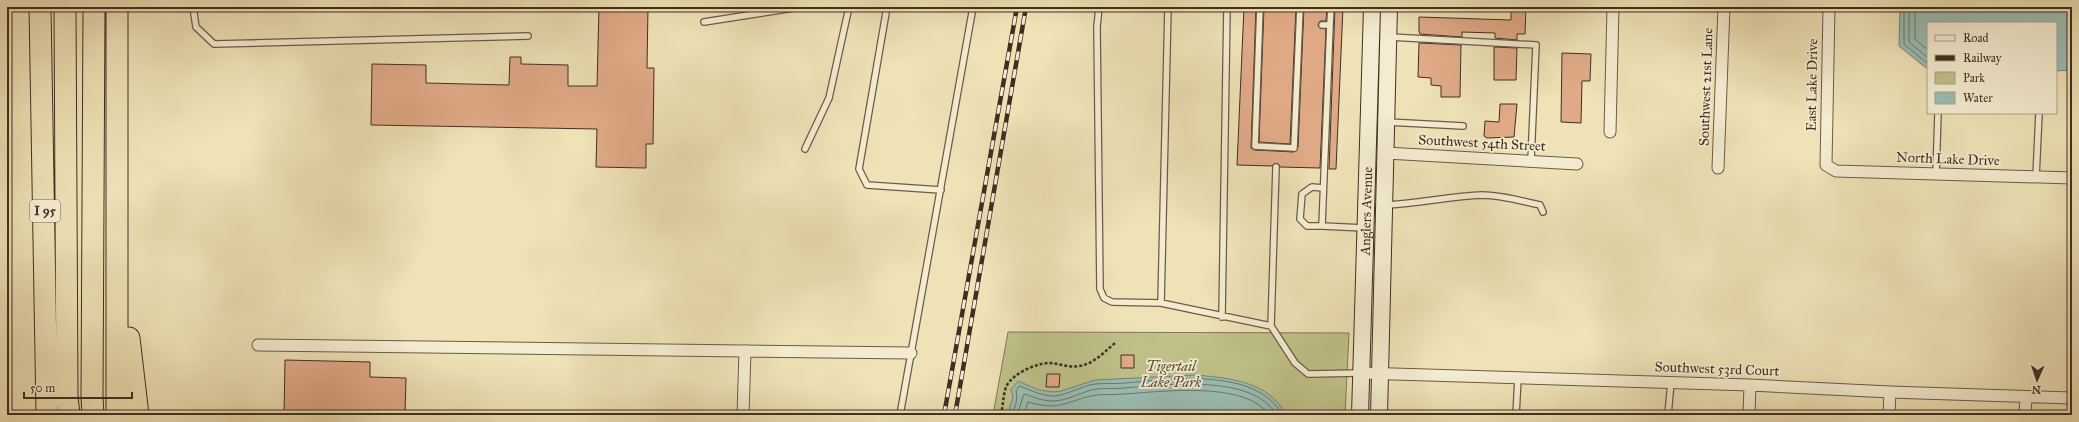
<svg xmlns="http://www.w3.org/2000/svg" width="2079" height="422" font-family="'IM FELL Great Primer',serif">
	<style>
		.green { fill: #bfc189; stroke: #807856 }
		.water { fill: #9abdb3; stroke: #768479 }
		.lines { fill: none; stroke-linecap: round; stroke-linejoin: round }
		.shore { stroke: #6e766a; stroke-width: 1 }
		.building { fill: #e0aa87; stroke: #412e22 }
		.lane-casing { stroke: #6c5b47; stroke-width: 8 }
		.street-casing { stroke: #6c5b47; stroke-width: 13 }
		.secondary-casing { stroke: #412e22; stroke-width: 18 }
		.highway-casing { stroke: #412e22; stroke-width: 23 }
		.path { stroke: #412e22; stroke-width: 2.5; stroke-dasharray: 3 2; stroke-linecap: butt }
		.lane { stroke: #f4ecd0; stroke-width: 5.5 }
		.street { stroke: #f4ecd0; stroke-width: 11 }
		.secondary { stroke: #f4ecd0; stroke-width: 16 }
		.highway { stroke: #eee2b6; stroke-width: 21 }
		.rail-casing { stroke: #412e22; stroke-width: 4.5 }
		.rail { stroke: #f4ecd0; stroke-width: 3; stroke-dasharray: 9; stroke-linecap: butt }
		.labels { text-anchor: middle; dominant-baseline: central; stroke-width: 3.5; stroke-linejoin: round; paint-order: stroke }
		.shield { fill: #f4ecd0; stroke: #776756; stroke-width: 1 }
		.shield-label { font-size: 13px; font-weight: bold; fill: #412e22 }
		.street-label { font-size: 14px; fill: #412e22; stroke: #f4ecd0 }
		.park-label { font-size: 14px; font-style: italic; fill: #5a4b37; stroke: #f4ecd0 }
	</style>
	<rect width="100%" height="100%" fill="#eee2b6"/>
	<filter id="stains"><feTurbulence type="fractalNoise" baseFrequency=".005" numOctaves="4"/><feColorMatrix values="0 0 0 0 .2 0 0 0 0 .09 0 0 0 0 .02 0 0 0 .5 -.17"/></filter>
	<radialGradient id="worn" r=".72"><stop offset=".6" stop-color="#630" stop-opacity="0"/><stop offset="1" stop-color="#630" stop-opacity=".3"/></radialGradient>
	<path class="green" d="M1008,332l341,1 -4,82h-352z"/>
	<path class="water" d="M1900,7h172v63l-16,1v-48h-128v45h-2l-27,-22z
		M1195,375c34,3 74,6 91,40h-280v-3l3,-2 4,-13 -2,-7 7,-9 21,9 14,2 8,-1 34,-11z"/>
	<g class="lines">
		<path class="shore" d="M1904,7v37l24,20
			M1909,7v35l19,16
			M1915,7v32l13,11
			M1010,415c6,-6 8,-17 6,-24l3,-5c12,4 22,10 35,10 14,-1 27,-10 41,-12 10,-1 21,0 31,-1 43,-4 132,-16 156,32
			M1017,415l7,-21c10,3 18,7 29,7 15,0 29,-10 44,-12 9,-1 18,0 27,-1 38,-3 131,-15 152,27
			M1024,415l4,-13c34,10 39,-2 68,-7 9,-1 19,0 28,-1 35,-2 123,-14 145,21"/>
	</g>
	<path class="building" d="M599,7h49l-1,61h7l-1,76h-7v24l-50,-1 1,-38 -226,-4 1,-61 54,1v18l83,2 1,-28h11v7l47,1v21h29z
		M1244,7h12l-5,141 4,2 39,2 4,-4 6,-141h23l-1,14h-6l-2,4 2,3 6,1 -6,139 -40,-1 -3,-4 -5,3 -35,-1z
		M1264,7h32l-6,137 -31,-2z
		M1335,7h8l-7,162h-7z
		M1511,7h15l-1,27h-8v6l-22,-2v-5l-33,-1v5l-42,-3 -1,-3v-14l92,3z
		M1419,43l42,2 -1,52h-19v-11l-10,-1v-7l-13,-1z
		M1494,47l23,1 -1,32h-22z
		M1562,53l29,1 -1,27h-8l-1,42 -20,-1z
		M1500,104h17l-3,33 -27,1 -3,-2 1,-15 14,1z
		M1121,355h13v13h-13z
		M285,360l85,2v15l36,1 -1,37h-121z
		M1047,374h13l-1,13h-13z"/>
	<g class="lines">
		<g class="lane-casing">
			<path id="lane" d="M193,7l3,20 18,17 314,-8
				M887,7l-28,162 8,16 74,5
				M1099,7l-2,20 3,262 4,9 8,4 49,1 110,23 24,37 13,11 53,-1
				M1260,7l-5,139 39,2 6,-141
				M704,22l96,-15
				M1322,25h8l-8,201 42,2
				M1330,25l1,-18
				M1390,37l146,8 -5,115
				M1387,122l76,4
				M805,149l24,-51 20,-91
				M1936,174l2,-61
				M2036,177l3,-64
				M1385,205c32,-1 65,-9 97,-10 20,0 39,6 58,10l3,7
				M1322,226h-15l-7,-7 2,-25 10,-7 11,1
				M1161,303l7,-296
				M1222,317l5,-310
				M1271,326l5,-159
				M900,415l73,-408
				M1516,415l2,-37
				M1668,415l3,-33"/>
		</g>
		<g class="street-casing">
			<path id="street" d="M1829,7l-3,158 10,6 236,7
				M1610,132l3,-125
				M1386,153l191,11
				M1718,168l6,-161
				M258,345l653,8
				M1361,373l389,12 140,7 182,6
				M743,415l2,-64
				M1749,415l1,-30
				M1889,415l1,-23
				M2025,415l1,-17"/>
		</g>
		<g class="secondary-casing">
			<g id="secondary">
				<path id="s1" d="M1360,415l12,-408"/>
				<path d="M1379,415l10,-408"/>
			</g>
		</g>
		<g class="highway-casing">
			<path id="highway" d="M40,7l7,408
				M65,7l2,389 2,19
				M117,7v408
				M129,338l9,77
				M93,415l-1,-18 2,-390"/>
		</g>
		<path class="path" d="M1001,415c2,-9 2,-19 5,-28 6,-13 28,-23 42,-24 11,0 20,5 31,3 15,-2 25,-14 36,-23"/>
		<use href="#lane" class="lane"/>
		<use href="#street" class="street"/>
		<use href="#secondary" class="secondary"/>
		<use href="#highway" class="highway"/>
		<g class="rail-casing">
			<path id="rail" d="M944,415l73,-408
				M955,415l71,-408"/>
		</g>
		<use href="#rail" class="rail"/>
	</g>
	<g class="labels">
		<rect class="shield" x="30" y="200" width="30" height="22" rx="3"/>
		<g class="shield-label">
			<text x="45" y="211">I 95</text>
		</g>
		<g class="street-label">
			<text transform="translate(1812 85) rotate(-89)">East Lake Drive</text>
			<text transform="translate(1706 87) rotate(-88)">Southwest 21st Lane</text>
			<text transform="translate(1482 143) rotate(3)">Southwest 54th Street</text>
			<text transform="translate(1948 159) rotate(2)">North Lake Drive</text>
			<text stroke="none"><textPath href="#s1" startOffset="204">Anglers Avenue</textPath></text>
			<text transform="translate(1717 369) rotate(2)">Southwest 53rd Court</text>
		</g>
		<g class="park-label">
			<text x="1171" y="366">Tigertail<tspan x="1171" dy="16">Lake Park</tspan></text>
		</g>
	</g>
	<rect width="2079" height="422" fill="none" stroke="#eee2b6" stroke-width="24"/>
	<rect x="8" y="8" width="2063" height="406" fill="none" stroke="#412e22" stroke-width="2"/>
	<rect x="12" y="12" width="2055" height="398" fill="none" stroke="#412e22"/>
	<rect x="1927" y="22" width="130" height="92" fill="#f4ecd0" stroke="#aca08a"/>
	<rect x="1935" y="35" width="20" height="6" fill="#f4ecd0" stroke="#aca08a"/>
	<text x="1963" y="42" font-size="12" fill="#412e22">Road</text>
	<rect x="1935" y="55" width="20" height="6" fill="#412e22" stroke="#aca08a"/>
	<text x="1963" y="62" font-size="12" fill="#412e22">Railway</text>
	<rect x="1935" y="72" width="20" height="12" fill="#bfc189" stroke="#aca08a"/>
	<text x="1963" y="82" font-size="12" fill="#412e22">Park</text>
	<rect x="1935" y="92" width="20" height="12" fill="#9abdb3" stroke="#aca08a"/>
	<text x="1963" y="102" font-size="12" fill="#412e22">Water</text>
	<g transform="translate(2037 380) rotate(183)" stroke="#f4ecd0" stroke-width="3" paint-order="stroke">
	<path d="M0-3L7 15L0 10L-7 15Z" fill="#412e22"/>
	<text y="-6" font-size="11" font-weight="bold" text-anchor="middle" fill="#412e22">N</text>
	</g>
	<path d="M24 392v6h108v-6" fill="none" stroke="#412e22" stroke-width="2"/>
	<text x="30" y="392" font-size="12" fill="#412e22" stroke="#f4ecd0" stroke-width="3" paint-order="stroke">50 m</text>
	<rect width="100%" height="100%" filter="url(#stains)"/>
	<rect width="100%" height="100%" fill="url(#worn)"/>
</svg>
